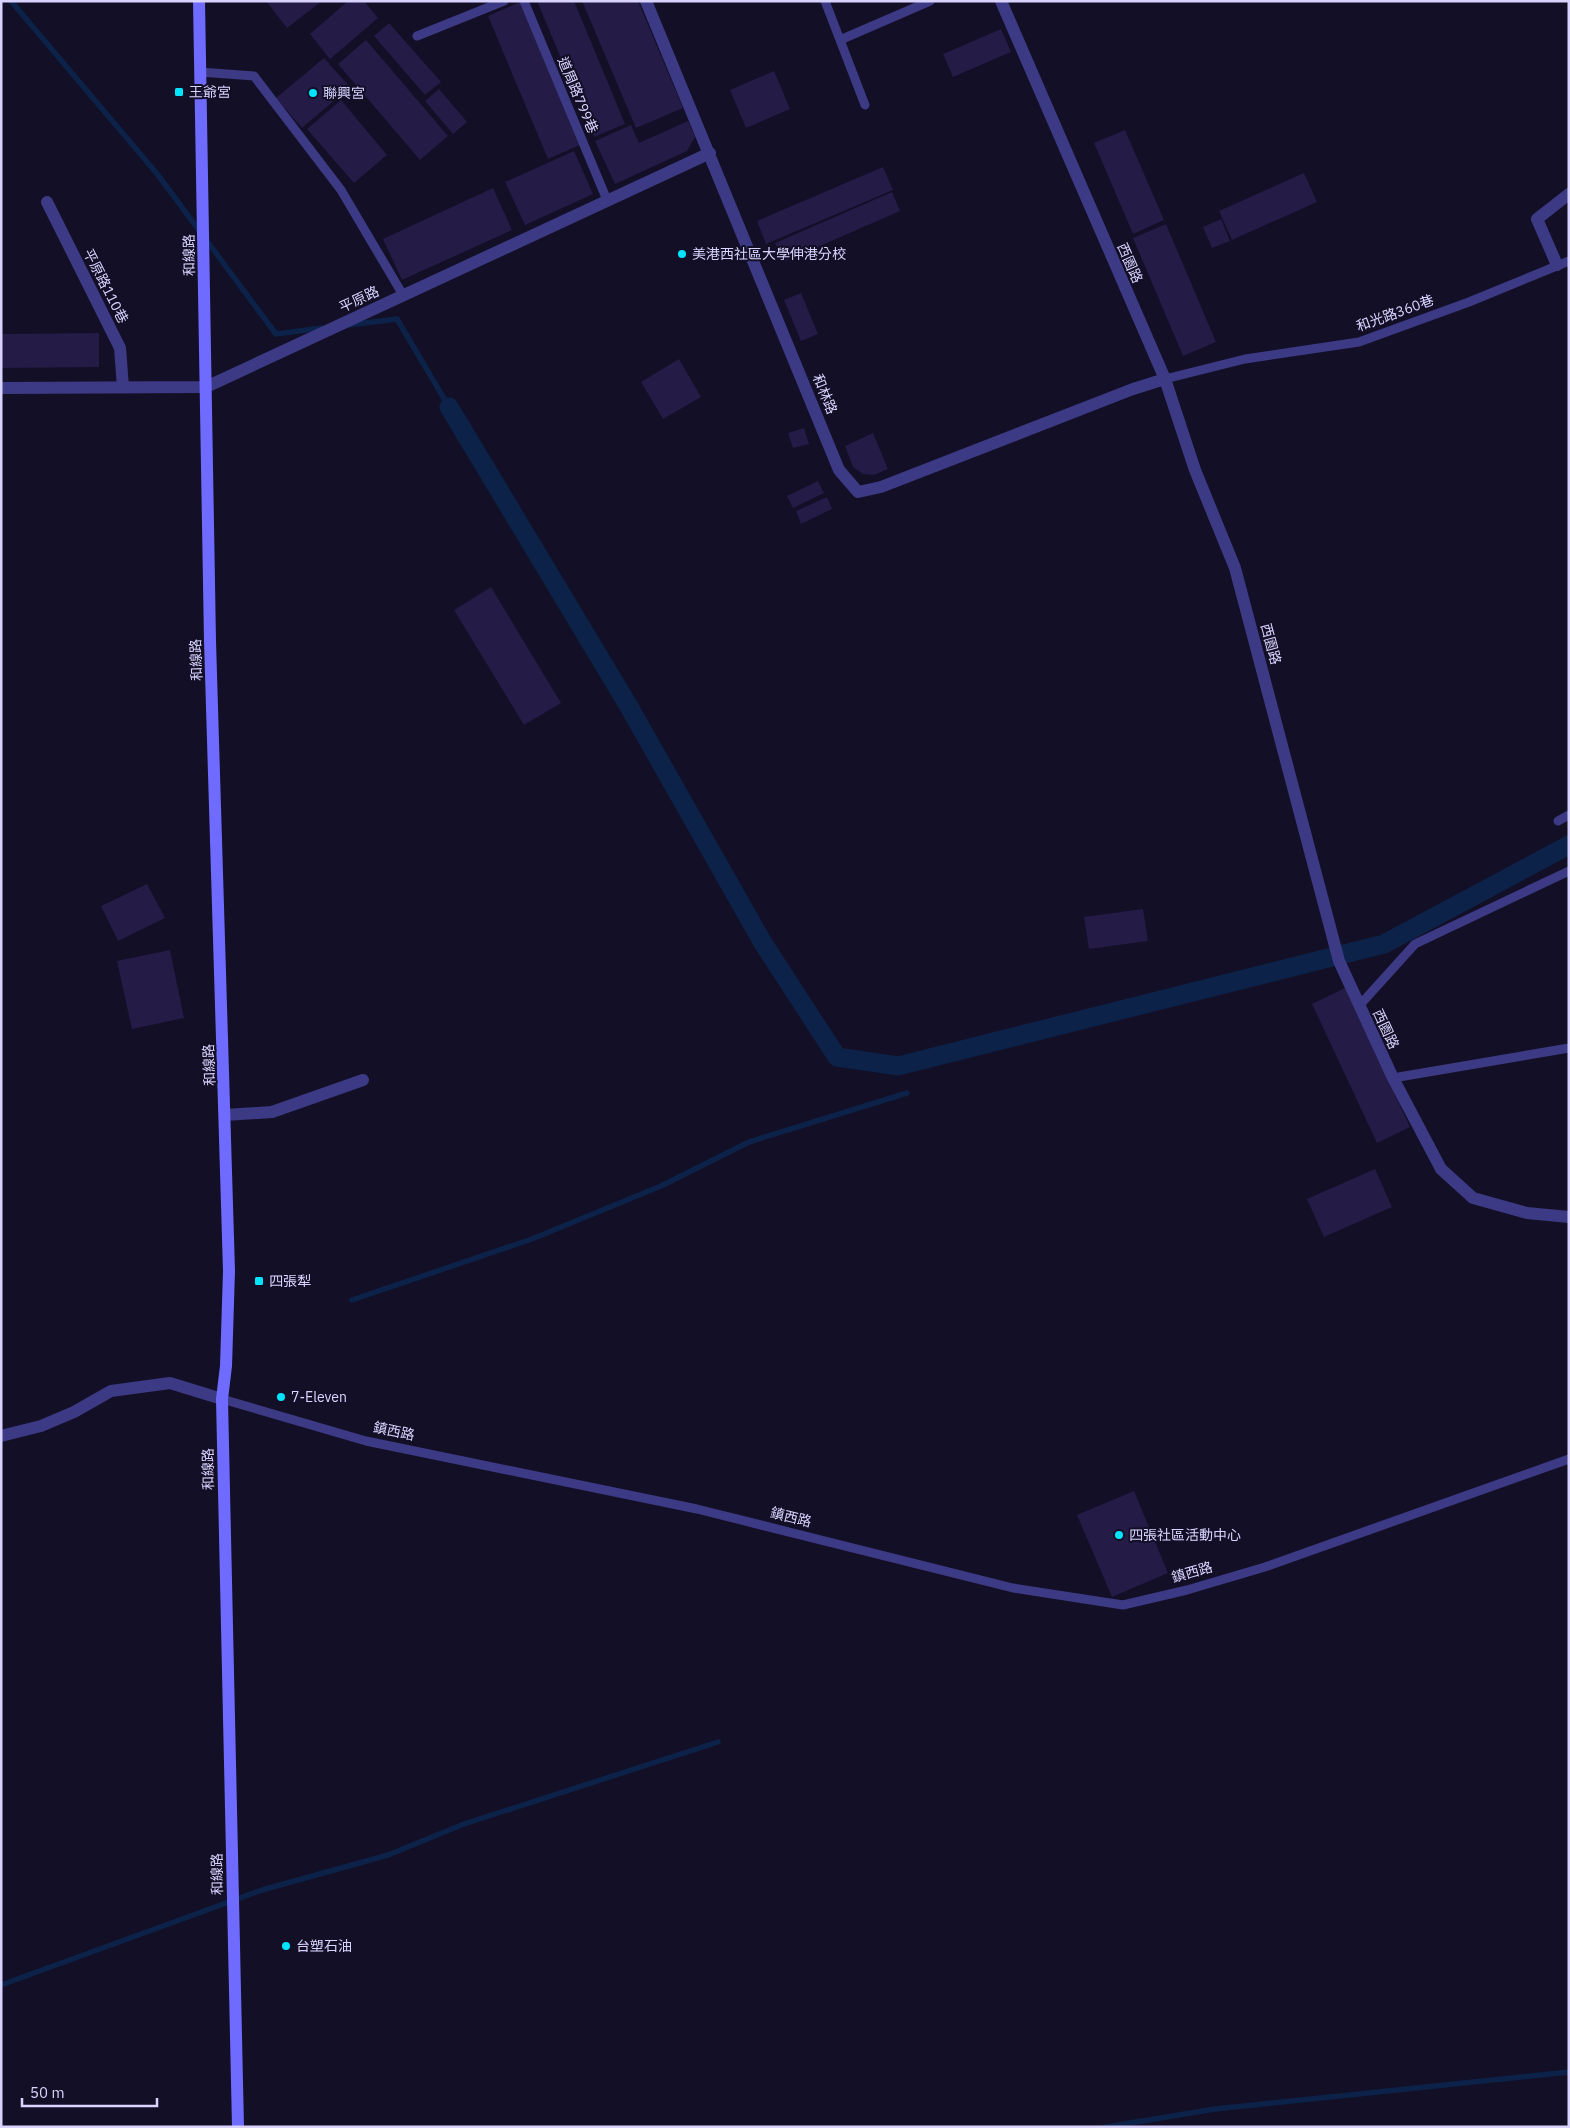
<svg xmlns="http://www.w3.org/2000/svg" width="1570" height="2128" font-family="'IBM Plex Sans','Noto Sans TC',sans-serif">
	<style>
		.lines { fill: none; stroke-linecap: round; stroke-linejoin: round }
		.stream { stroke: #0c2248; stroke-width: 5.5 }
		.canal { stroke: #0c2248; stroke-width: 19 }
		.building { fill: #241b47 }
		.service { stroke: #3d3a85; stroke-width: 9 }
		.minor { stroke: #3d3a85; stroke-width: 12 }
		.tertiary { stroke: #3d3a85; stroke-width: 12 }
		.secondary { stroke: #6f6bff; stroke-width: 12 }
		.poi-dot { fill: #00e5ff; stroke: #130f26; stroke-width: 2 }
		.labels { text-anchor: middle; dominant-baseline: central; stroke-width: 4; stroke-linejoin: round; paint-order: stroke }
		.poi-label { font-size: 14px; fill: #d9d4ff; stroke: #130f26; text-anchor: start }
		.street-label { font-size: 14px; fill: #d9d4ff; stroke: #130f26 }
	</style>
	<rect width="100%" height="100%" fill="#130f26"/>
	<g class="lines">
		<path class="stream" d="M11,1l147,174 118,159 46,-6
			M349,325l48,-6 52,88
			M352,1300l180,-61 129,-53 88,-44 158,-49
			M1,1985l261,-95 126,-35 76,-31 254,-82
			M1106,2127l109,-18 354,-37"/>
		<path class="canal" d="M449,407l179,298 135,238 74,114 61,9 486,-122 185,-99"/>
	</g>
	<path class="building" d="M266,1h56l-35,27z
		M348,1h16l14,17 -48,41 -20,-25z
		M537,1h37l51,123 -31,13z
		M582,1h56l45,107 -47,20z
		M520,2l60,143 -32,14 -60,-143z
		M389,23l52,59 -16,13 -51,-59z
		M1001,29l10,23 -58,25 -10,-23z
		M366,40l82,96 -28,24 -82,-96z
		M324,58l26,29 -48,41 -26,-30z
		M774,71l16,38 -44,19 -16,-38z
		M439,89l28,33 -14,12 -28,-33z
		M341,100l46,55 -33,28 -47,-54z
		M688,121l7,16 -8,14 -72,33 -20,-43 36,-16 8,18z
		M1125,130l39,90 -31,14 -39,-91z
		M574,151l19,43 -68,31 -20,-43z
		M883,167l10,23 -127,54 -9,-23z
		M1304,173l13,29 -85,38 -13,-29z
		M493,188l19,42 -110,50 -19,-41z
		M892,192l8,19 -117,51 -8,-19z
		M1221,219l9,22 -18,7 -9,-21z
		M1166,224l50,118 -33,14 -50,-118z
		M801,293l17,41 -17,7 -17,-41z
		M99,333v34l-98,1v-34z
		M679,359l22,38 -38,22 -22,-37z
		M804,428l5,16 -16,4 -5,-15z
		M873,433l15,36 -14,6 -11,-1 -10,-7 -8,-21z
		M818,481l6,12 -31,15 -6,-12z
		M827,497l5,12 -31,15 -5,-13z
		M491,587l70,116 -37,22 -70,-115z
		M147,884l18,34 -47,23 -17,-35z
		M1143,909l5,32 -59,8 -5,-32z
		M170,950l14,68 -52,11 -15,-68z
		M1345,988l65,139 -33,16 -65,-139z
		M1375,1169l17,38 -68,30 -17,-38z
		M1134,1491l34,82 -56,24 -35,-82z"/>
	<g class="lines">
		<path class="service" d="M524,1l83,199
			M825,1l40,104
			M417,36l87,-35
			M840,40l90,-39
			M200,72l54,4 87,114 62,105
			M1165,379l80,-20 114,-17 110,-40 100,-41
			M1558,821l11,-6
			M1359,1006l56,-62 154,-73
			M1393,1078l176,-30
			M222,1399l144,42 331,68 316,79 110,17 64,-15 78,-23 304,-108"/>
		<path class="minor" d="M646,1l193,469 19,22 23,-5 252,-98 32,-10
			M47,202l73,146 3,39
			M1557,265l-20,-46 32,-25
			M1,388l205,-1 504,-234
			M225,1115l47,-3 91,-32
			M1,1436l40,-10 33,-14 37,-21 59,-8 52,16"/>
		<path class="tertiary" d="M1001,1l164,378 30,91 40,98 104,393 54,117 48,91 32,29 54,15 42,4"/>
		<path class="secondary" d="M199,1l11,640 19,630 -3,95 -4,33 16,728"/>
	</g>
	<g class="poi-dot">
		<rect x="174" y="87" width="10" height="10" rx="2.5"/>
		<circle cx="313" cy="93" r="5"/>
		<circle cx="682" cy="254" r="5"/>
		<rect x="254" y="1276" width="10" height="10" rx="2.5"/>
		<circle cx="281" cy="1397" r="5"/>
		<circle cx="1119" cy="1535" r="5"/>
		<circle cx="286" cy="1946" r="5"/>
	</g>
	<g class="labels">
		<g class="poi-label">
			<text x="189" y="92">王爺宮</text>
			<text x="323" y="93">聯興宮</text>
			<text x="692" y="254">美港西社區大學伸港分校</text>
			<text x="269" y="1281">四張犁</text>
			<text x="291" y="1397">7-Eleven</text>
			<text x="1129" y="1535">四張社區活動中心</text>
			<text x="296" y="1946">台塑石油</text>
		</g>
		<g class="street-label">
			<text transform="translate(578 95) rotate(67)">道周路799巷</text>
			<text transform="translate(189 255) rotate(-91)">和線路</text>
			<text transform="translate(1130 263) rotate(66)">西園路</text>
			<text transform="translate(106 286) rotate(63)">平原路110巷</text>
			<text transform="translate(359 299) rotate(-25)">平原路</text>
			<text transform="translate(1395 313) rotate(-20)">和光路360巷</text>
			<text transform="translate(825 394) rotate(68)">和林路</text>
			<text transform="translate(1271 644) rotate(75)">西園路</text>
			<text transform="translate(196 660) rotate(-92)">和線路</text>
			<text transform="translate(1386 1029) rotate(65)">西園路</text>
			<text transform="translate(209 1065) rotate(-92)">和線路</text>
			<text transform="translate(394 1431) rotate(12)">鎮西路</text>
			<text transform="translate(208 1469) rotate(-91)">和線路</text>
			<text transform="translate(791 1517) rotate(14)">鎮西路</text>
			<text transform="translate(1192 1572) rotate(-16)">鎮西路</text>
			<text transform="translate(217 1874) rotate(-91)">和線路</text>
		</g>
	</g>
	<rect width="1570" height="2128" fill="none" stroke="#d9d4ff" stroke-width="5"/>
	<path d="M22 2098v8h135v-8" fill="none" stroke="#d9d4ff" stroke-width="2.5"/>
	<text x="30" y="2098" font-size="15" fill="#d9d4ff" stroke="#130f26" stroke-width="4" paint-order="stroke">50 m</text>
</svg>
